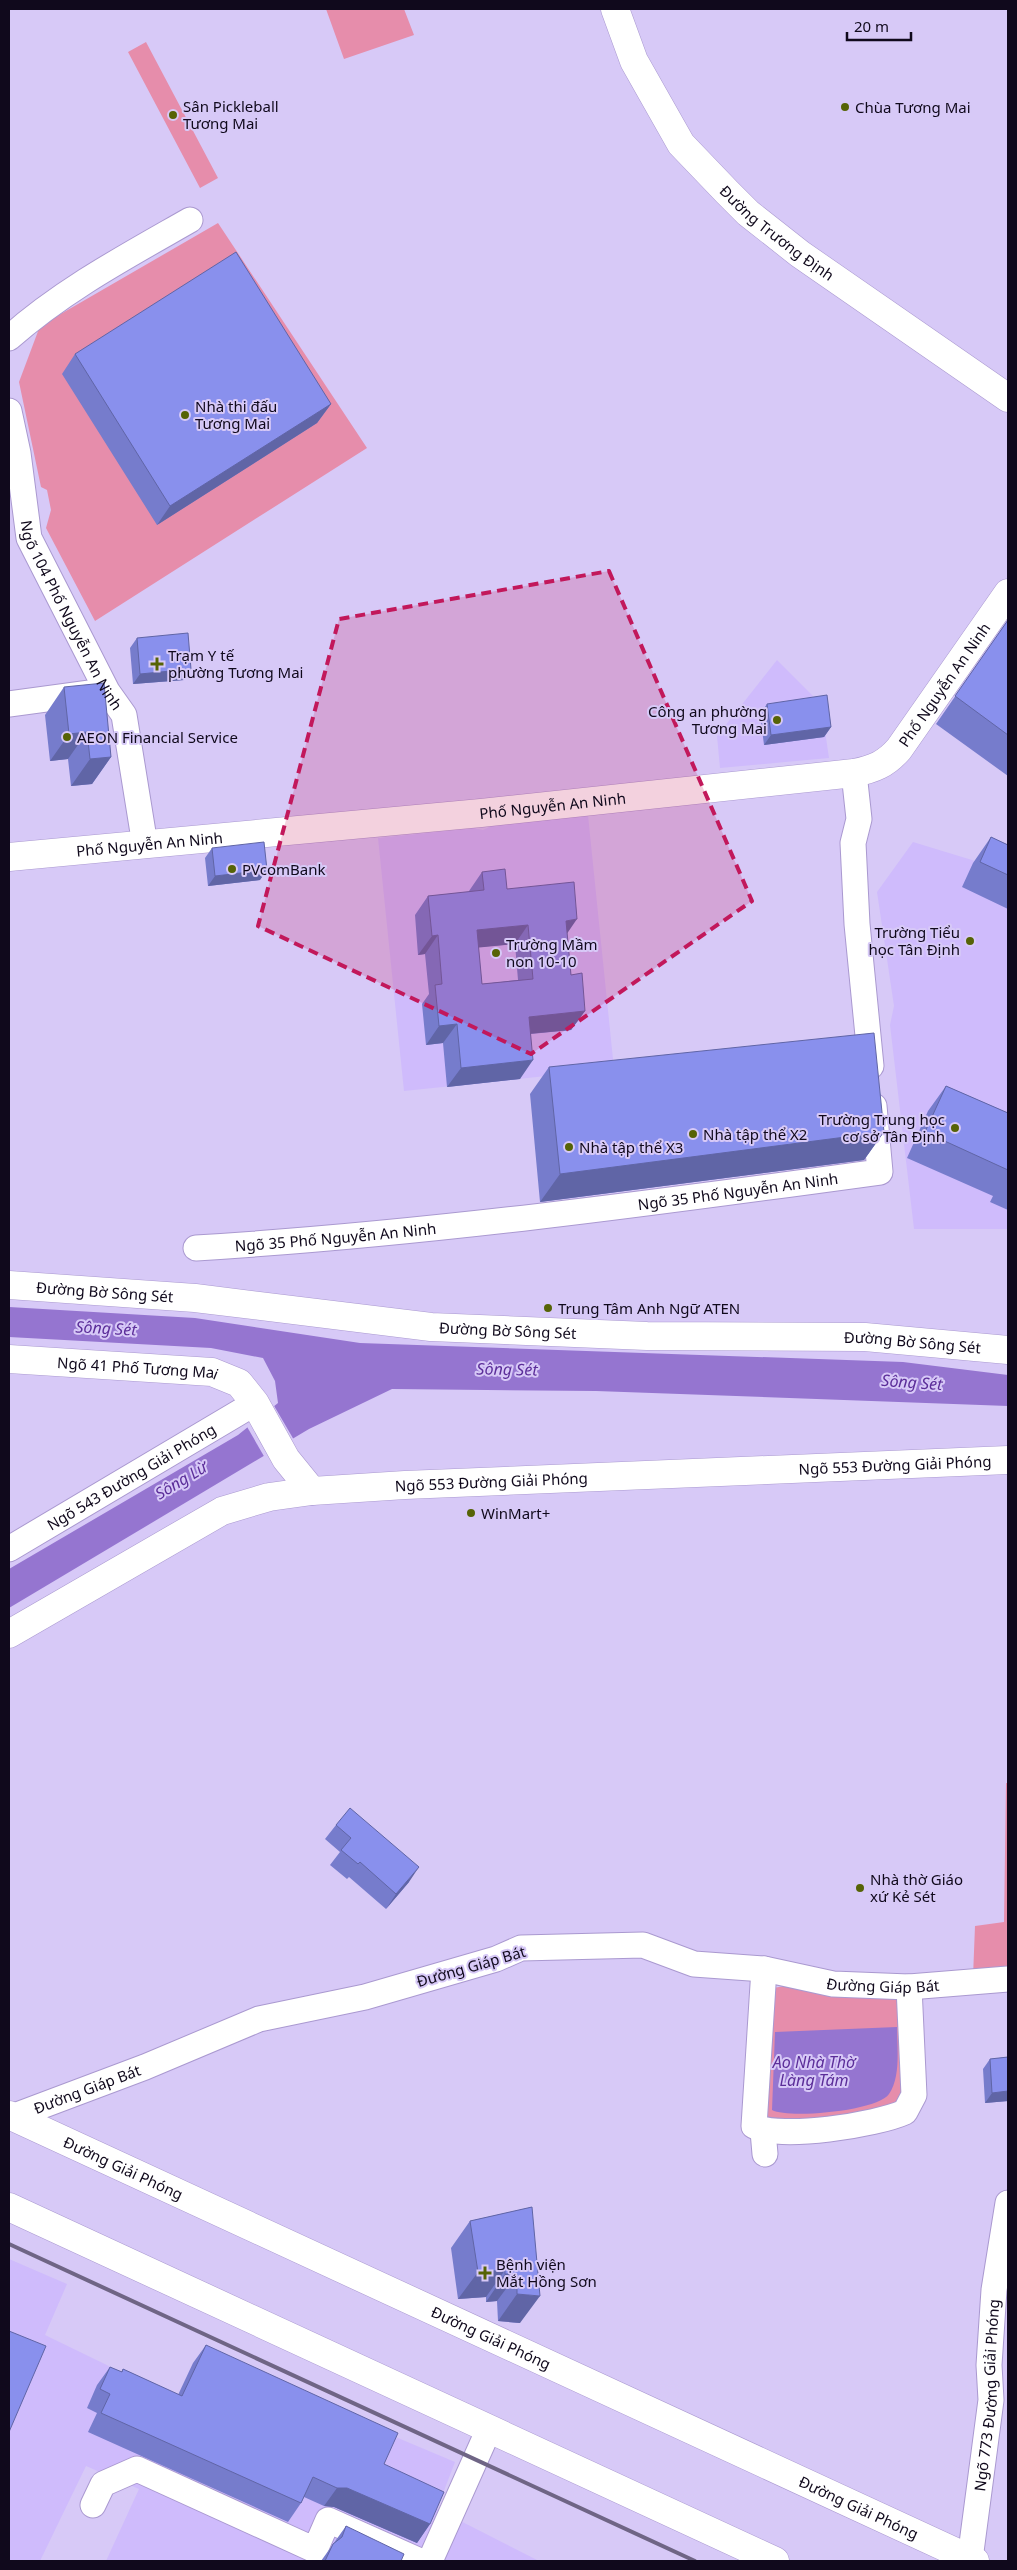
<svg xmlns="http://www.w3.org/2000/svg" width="1017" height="2570" font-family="'Noto Sans',sans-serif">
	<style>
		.built { fill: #cfbbfc }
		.green { fill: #e68dab }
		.water { fill: #9575d0 }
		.pier { fill: #d7c9f7 }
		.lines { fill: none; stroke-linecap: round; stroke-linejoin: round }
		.minor-casing { stroke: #aa99d0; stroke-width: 27 }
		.tertiary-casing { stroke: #aa99d0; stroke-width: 29 }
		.secondary-casing { stroke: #aa99d0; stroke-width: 29 }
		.primary-casing { stroke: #aa99d0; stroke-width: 29 }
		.minor { stroke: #fff; stroke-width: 25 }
		.tertiary { stroke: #fff; stroke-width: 28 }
		.secondary { stroke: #fff; stroke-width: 28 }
		.primary { stroke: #fff; stroke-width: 28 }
		.rail { stroke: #6f6585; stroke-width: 4 }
		.wall { fill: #767ccc; fill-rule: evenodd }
		.shaded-wall { fill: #6065a6 }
		.building { fill: #8990ed; stroke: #6065a6; fill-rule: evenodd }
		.marked { fill: #c2185b; fill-opacity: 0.2; stroke: #c2185b; stroke-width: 4; stroke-dasharray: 10 6; stroke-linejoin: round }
		.poi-dot { fill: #566306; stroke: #d7c9f7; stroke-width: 2 }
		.labels { text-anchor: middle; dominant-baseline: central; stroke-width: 4; stroke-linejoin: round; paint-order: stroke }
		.poi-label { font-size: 15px; fill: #10091c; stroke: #d7c9f7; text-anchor: start }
		.street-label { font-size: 15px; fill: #10091c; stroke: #d7c9f7 }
		.water-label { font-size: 16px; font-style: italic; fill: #5b2d99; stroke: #d7c9f7 }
	</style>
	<rect width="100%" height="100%" fill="#d7c9f7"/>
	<path class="built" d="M777,660l44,44 8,54 -109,10 -3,-32z
		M588,815l26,254 -210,22 -26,-253 96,-10 9,2 8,-4z
		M913,842l95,29v358h-94l-24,-204 4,-19 -17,-114z
		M9,2259l58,25 -22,51 272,132 24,-53 114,48 -18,47 102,52h-433l33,-72 -53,-23 -46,95h-31z"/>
	<path class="green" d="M326,9h78l10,26 -70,24z
		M146,42l72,136 -18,10 -72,-136z
		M218,223l149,225 -272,173 -49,-93 5,-18 -4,-20 -6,-3 -22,-105 21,-56z
		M1006,1783h2v192l-35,2 2,-51 29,-4z
		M785,1986l118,8 7,97 -12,18 -132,19 7,-140z"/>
	<path class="water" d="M9,1307l186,11 165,25 543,19 105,13v31l-412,-15 -204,-2 -83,40 -300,179v-39l229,-134 40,-32 -3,-22 -12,-23 -52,-10 -202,-11z
		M897,2027c0,20 4,50 -8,67 -11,17 -100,25 -117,16l3,-78z"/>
	<path class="pier" d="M273,1404l21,36 -29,18 -19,-33z"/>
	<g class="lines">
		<g class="minor-casing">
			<g id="minor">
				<path d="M9,338c54,-48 118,-82 181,-118"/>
				<path id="s1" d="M9,411l9,42 11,85 78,153 17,24 21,130"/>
				<path d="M9,704l81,-11"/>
				<path d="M854,773l5,46 -6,24 4,81 14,142"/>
				<path id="s2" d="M196,1248c229,-14 457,-45 684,-76l-6,-66"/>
				<path id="s3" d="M9,1549l246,-146"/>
				<path d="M764,1969l-10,157c27,14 122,-1 151,-14l9,-17 -5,-108"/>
				<path id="s4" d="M12,2117l133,-50 114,-48 106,-22 131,-38 25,-11 122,-3 51,19 70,5 69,15 76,3 99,-8"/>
				<path d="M763,2131l2,23"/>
				<path d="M93,2505l10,-21 34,-15 178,81 13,-30 92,41"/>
				<path id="s5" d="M970,2559l21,-159 -2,-35 5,-75 14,-87"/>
				<path d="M430,2561l59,-132"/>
			</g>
		</g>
		<g class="tertiary-casing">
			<g id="tertiary">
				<path id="s6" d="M9,857l472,-44 373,-40c20,-4 32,-9 45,-24l109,-156"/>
				<path id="s7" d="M9,1285l186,13 236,29 216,9 218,1 143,13"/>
				<path id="s8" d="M9,1359l203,13 27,11 16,20 31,56 26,32"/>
				<path id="s9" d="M9,1634l213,-123 47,-14 43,-6 93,-6 603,-25"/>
			</g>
		</g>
		<g class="secondary-casing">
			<g id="secondary">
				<path id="s10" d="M615,9l19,52 47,83 46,48 21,21 52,41 208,144"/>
			</g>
		</g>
		<g class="primary-casing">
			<g id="primary">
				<path id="s11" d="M9,2115l966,446"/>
				<path d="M9,2207l766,354"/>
			</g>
		</g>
		<use href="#minor" class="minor"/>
		<use href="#tertiary" class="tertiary"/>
		<use href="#secondary" class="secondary"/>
		<use href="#primary" class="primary"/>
		<path class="rail" d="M9,2244l686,317"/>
	</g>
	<path class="wall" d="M75,354l256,50 -14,19 -160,102 -95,-151z
		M1008,620v156l-72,-52z
		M137,638l54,31 -7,11 -51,4 -3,-36z
		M64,687l47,70 -19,27 -21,2 -3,-27 -18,2 -5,-46z
		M767,704l64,23 -7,10 -60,8 -4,-31z
		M991,837l17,8v64l-46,-22 11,-24z
		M212,848l48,32 -52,6 -3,-28z
		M482,872l25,17 60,45 4,41 14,36 -14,19 -40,4 -11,45 -73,8 -4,-44 -17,2 -4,-41 7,-10 -4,-40 -7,1 -3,-40 13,-19 41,-4v-1zM515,944l3,36 -36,4 -4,-37z
		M549,1067l335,65 -20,28 -324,42 -10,-108z
		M946,1086l62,27v97l-18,-8 3,-6 -86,-38 21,-47z
		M336,1825l73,57 -23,27 -37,-32 -2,2 -17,-14 10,-13 -15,-13z
		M1008,2057v44l-23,2 -2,-34 7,-10z
		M532,2207l-12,116 -22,-2 -1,-20 -11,1v-5l-28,2 -7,-51 19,-27z
		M206,2345l178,119 46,60 -13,19 -83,-36 -10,-1 -20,-9 -3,6 -13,19 -200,-90 9,-19 -10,-5 10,-23 13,-18 11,5 2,-3 55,26 15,-32z
		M346,2526l55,35h-80z"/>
	<path class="shaded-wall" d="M331,404l-14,19 -160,102 13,-19z
		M191,669l-7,11 -51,4 7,-10z
		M831,727l-7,10 -60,8 7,-10z
		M87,732l-19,27 -18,2 19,-27z
		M111,757l-19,27 -21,2 19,-27z
		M267,870l-7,10 -52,6 7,-10z
		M577,919l-13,19 2,-17z
		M528,925l-13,19 -51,5 13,-19z
		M438,935l-13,19 -7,1 14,-19z
		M585,1011l-14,19 -55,5 13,-18z
		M457,1024l-14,19 -17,2 13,-19z
		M533,1060l-13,19 -73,8 14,-19z
		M884,1132l-20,28 -324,42 20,-28z
		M419,1867l-10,15 -23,27 10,-15z
		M1008,2091v10l-23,2 7,-10z
		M505,2270l-19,27 -28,2 20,-27z
		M505,2274h12l-20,27 -11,1z
		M517,2294l23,2 -20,27 -22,-2z
		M337,2488h10l83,36 -13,19 -83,-36 -10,-1z"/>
	<path class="building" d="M236,252l95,152 -161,102 -95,-152z
		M1008,620v115l-53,-39z
		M188,633l3,36 -51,5 -3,-36z
		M104,683l7,74 -21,2 -3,-27 -18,2 -5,-47z
		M827,695l4,32 -60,8 -4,-31z
		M991,837l17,8v30l-28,-13z
		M264,842l3,28 -52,6 -3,-28z
		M505,869l2,20 67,-7 3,37 -11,2 5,54 11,-2 3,38 -56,6 4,43 -72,8 -4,-44 -18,2 -4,-41 7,-1 -4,-49 -6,1 -4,-40 56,-6 -2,-18zM528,925l5,54 -51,5 -5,-54z
		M874,1033l10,99 -324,42 -11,-107z
		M946,1086l62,27v57l-83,-38z
		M350,1808l69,59 -23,27 -36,-32 -2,2 -17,-14 10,-12 -15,-13z
		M1008,2057v34l-16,2 -2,-34z
		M532,2207l8,89 -23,-2v-20h-12v-4l-27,2 -8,-51z
		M9,2331l37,15 -37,86z
		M206,2345l192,88 -14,31 60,28 -14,32 -83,-36h-10l-24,-11 -12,26 -200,-90 9,-19 -10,-5 10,-22 12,5 1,-3 59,27z
		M346,2526l58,28 -3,7h-76l8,-17 9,-7z"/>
	<path class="marked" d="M609,571l143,330 -221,153 -273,-128 81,-307z"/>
	<g class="poi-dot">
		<circle cx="845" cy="107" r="5"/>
		<circle cx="173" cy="115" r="5"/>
		<circle cx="185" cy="415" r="5"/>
		<path d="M154.5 656.5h5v5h5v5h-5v5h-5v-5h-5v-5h5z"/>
		<circle cx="777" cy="720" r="5"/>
		<circle cx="67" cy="737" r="5"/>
		<circle cx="232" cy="869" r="5"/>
		<circle cx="970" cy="941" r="5"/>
		<circle cx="496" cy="953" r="5"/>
		<circle cx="955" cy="1128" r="5"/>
		<circle cx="693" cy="1134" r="5"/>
		<circle cx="569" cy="1147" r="5"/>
		<circle cx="548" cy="1308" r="5"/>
		<circle cx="471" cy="1513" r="5"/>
		<circle cx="860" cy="1888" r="5"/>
		<path d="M482.5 2265.5h5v5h5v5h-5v5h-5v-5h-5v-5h5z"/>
	</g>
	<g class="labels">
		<g class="poi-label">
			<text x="183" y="106">Sân Pickleball<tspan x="183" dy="17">Tương Mai</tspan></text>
			<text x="855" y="107">Chùa Tương Mai</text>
			<text x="195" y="406">Nhà thi đấu<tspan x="195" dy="17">Tương Mai</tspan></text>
			<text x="168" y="655">Trạm Y tế<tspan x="168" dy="17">phường Tương Mai</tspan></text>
			<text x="767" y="711" text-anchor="end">Công an phường<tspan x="767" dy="17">Tương Mai</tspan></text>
			<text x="77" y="737">AEON Financial Service</text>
			<text x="242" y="869">PVcomBank</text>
			<text x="960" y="932" text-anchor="end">Trường Tiểu<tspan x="960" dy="17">học Tân Định</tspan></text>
			<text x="506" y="944">Trường Mầm<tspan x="506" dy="17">non 10-10</tspan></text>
			<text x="945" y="1119" text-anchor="end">Trường Trung học<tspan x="945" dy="17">cơ sở Tân Định</tspan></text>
			<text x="703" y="1134">Nhà tập thể X2</text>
			<text x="579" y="1147">Nhà tập thể X3</text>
			<text x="558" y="1308">Trung Tâm Anh Ngữ ATEN</text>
			<text x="481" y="1513">WinMart+</text>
			<text x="870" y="1879">Nhà thờ Giáo<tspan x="870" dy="17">xứ Kẻ Sét</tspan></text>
			<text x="496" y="2264">Bệnh viện<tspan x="496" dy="17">Mắt Hồng Sơn</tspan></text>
		</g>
		<g class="street-label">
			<text stroke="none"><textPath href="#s10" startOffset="282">Đường Trương Định</textPath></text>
			<text stroke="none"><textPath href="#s1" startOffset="216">Ngõ 104 Phố Nguyễn An Ninh</textPath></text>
			<text stroke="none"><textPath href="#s6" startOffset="980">Phố Nguyễn An Ninh</textPath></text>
			<text stroke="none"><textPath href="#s6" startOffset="546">Phố Nguyễn An Ninh</textPath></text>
			<text stroke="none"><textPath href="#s6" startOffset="141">Phố Nguyễn An Ninh</textPath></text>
			<text stroke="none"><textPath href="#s2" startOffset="545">Ngõ 35 Phố Nguyễn An Ninh</textPath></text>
			<text stroke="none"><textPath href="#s2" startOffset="140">Ngõ 35 Phố Nguyễn An Ninh</textPath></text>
			<text stroke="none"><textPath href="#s7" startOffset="96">Đường Bờ Sông Sét</textPath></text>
			<text stroke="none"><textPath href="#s7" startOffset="501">Đường Bờ Sông Sét</textPath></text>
			<text stroke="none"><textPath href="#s7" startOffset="906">Đường Bờ Sông Sét</textPath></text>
			<text stroke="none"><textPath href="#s8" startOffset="129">Ngõ 41 Phố Tương Mai</textPath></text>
			<text stroke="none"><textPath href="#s9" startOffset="922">Ngõ 553 Đường Giải Phóng</textPath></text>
			<text stroke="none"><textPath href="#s3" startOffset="142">Ngõ 543 Đường Giải Phóng</textPath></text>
			<text stroke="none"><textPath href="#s9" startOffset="518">Ngõ 553 Đường Giải Phóng</textPath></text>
			<text transform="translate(471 1966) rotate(-16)">Đường Giáp Bát</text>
			<text stroke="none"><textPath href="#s4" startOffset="905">Đường Giáp Bát</textPath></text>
			<text stroke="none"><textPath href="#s4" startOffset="80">Đường Giáp Bát</textPath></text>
			<text stroke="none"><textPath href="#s11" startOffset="126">Đường Giải Phóng</textPath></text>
			<text stroke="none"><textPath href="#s11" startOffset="531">Đường Giải Phóng</textPath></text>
			<text stroke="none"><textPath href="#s5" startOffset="165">Ngõ 773 Đường Giải Phóng</textPath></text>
			<text stroke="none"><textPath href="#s11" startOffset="936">Đường Giải Phóng</textPath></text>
		</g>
		<g class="water-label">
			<text transform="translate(106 1328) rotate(3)">Sông Sét</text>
			<text transform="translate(507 1369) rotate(1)">Sông Sét</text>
			<text transform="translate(912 1382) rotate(4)">Sông Sét</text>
			<text transform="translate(181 1480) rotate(-31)">Sông Lừ</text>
			<text x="814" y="2062">Ao Nhà Thờ<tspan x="814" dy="18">Làng Tám</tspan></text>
		</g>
	</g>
	<rect width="1017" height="2570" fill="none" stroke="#10091c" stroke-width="20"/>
	<path d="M847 32v8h64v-8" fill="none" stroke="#10091c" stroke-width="2.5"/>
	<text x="854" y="32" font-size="15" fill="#10091c" stroke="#d7c9f7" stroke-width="4" paint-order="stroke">20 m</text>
</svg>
